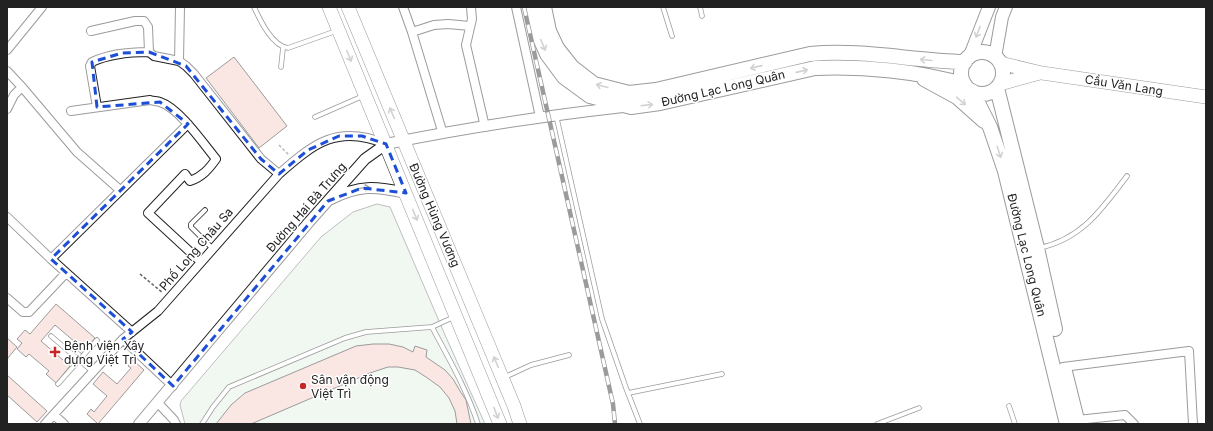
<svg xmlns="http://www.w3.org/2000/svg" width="1213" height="431" font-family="Inter,sans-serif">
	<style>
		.green { fill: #e0efe3; stroke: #6f6f6f }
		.building { fill: #f3c9c0; stroke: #222 }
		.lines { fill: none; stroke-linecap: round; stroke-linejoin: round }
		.service-casing { stroke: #222; stroke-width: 5.5 }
		.minor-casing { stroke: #222; stroke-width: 10 }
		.tertiary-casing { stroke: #222; stroke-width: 12 }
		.secondary-casing { stroke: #222; stroke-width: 14 }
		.primary-casing { stroke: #222; stroke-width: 14 }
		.trunk-casing { stroke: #222; stroke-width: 16 }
		.path { stroke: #646464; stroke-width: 1.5; stroke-dasharray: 3 2; stroke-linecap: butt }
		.service { stroke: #fff; stroke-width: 4 }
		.minor { stroke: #fff; stroke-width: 8 }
		.tertiary { stroke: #fff; stroke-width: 10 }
		.secondary { stroke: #fff; stroke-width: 12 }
		.primary { stroke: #fff; stroke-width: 13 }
		.trunk { stroke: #fff; stroke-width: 14 }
		.rail-casing { stroke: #222; stroke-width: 4.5 }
		.rail { stroke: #fff; stroke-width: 3; stroke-dasharray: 9; stroke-linecap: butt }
		.oneway { stroke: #9c9c9c }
		.marked { fill: none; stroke: #1d4ed8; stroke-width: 3; stroke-dasharray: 8 5; stroke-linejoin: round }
		.poi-dot { fill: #c62828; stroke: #fff; stroke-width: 1.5 }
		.labels { text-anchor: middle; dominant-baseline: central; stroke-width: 3; stroke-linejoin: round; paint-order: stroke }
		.street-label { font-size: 12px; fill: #222; stroke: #fff }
		.poi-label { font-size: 12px; fill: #222; stroke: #fff; text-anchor: start }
	</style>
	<rect width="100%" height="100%" fill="#fff"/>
	<path class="green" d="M377,204l13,3 55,128 40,89h-300l-5,-19 1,-4 140,-164 32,-25z"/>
	<path class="building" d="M234,57l53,69 -28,22 -53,-70z
		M56,304l39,34 -13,16 -10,-8 3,-4 -20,-17 -14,16 29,25 -14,17 -10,-9 3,-3 -20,-17 -3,3 -9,-8 5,-6 -5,-4 8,-9 5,4z
		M7,338l10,9 -9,11h-1z
		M373,344h16l14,3 10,5 2,-6 12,4 -1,7 19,13 8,9 7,12 6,9 5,24h-14l-2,-13 -6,-13 -9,-11 -14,-10 -11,-7 -17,-3h-10l-18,6 -119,51h-35l15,-19 14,-12 111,-47z
		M133,360l11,10 -46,54 -11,-10 4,-5 3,3 13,-16 -14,-12 10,-12 14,12 14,-16 -3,-2z
		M7,375l40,36 -10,11 -30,-27z"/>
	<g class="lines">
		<g class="service-casing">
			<path id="service" d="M254,7c6,13 18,39 34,41l48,-17
				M663,7l9,29
				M700,7l2,9
				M281,67l2,-19
				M556,115l46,204 24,69 14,36
				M315,117l48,-21
				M205,210l-14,14v3l22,22
				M1039,248c43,-9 63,-39 88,-72
				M432,327c17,32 35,63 46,97
				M51,336l42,36
				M505,377l26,-12 38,-10
				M58,384l39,-44
				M628,393l94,-19
				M1009,406l6,18
				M202,424l11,-17 16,-20 116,-49 21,-6 66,-5 22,-10
				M877,424l42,-16"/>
		</g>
		<g class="minor-casing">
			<path id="minor" d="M403,7l9,25 31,102
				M471,7l1,12 -6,26 19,82
				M516,7l24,110
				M91,31l44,-10h9l4,6 1,25
				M412,32l22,-7 14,-1 22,2
				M7,50l35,-43
				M179,61l1,-54
				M7,71l15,16 55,65 43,38
				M97,107l-7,-41 2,-4c17,-8 38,-10 57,-10l5,4 25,5 7,5 8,8 67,85 18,15
				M7,109l7,-14 8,-8
				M71,111l79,-11c3,1 7,1 10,2 19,6 43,41 56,57 -7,10 -14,18 -26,22l-5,-7 -37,39 53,49
				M7,217l44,42 81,73
				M51,259l137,-135
				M7,298l16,14h6l37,-39
				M123,339l50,47
				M1063,367l126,-16 4,73
				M158,403l16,17 2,4
				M54,415l10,9
				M1077,420l48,-5 9,9
				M45,424l78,-85 35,-28 121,-137c35,-31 59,-50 107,-30"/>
		</g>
		<g class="tertiary-casing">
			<path id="tertiary" d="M331,199c29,-14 43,-13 75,-6
				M139,424l170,-202 56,-63 21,-15c78,-16 158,-28 237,-37"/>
		</g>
		<g class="secondary-casing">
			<path id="secondary" d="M995,57l7,-40 4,-10
				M969,58l20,-51"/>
		</g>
		<g class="primary-casing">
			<path id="primary" d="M329,7l171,417
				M348,7l166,399 6,18
				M1000,63l42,10 164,24
				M1000,84l40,-11"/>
		</g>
		<g class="trunk-casing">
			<path id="trunk" d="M532,7l6,27 9,20 17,23 26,19 41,11 29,-4 155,-35c47,-2 105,3 150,17
				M544,7l5,24 8,17 15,19 22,17 35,9 27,-3 154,-36c52,-5 103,7 155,8
				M961 73a21 21 0 1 1 42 0a21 21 0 1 1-42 0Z
				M924,79l33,18 27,24
				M997,88l40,160 18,81
				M972,91l18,36 15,44 62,253
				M1065,372l13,52"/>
		</g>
		<path class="path" d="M279,145l10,10
			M140,274l23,19"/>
		<use href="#service" class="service"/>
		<use href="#minor" class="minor"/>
		<use href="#tertiary" class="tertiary"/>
		<use href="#secondary" class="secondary"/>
		<use href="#primary" class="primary"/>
		<use href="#trunk" class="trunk"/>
		<g class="rail-casing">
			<path id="rail" d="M524,7l89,397 2,20"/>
		</g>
		<use href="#rail" class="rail"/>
	</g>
	<defs><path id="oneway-shaft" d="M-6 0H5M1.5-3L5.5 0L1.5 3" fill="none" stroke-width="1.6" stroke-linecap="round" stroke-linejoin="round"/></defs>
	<g class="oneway">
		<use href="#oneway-shaft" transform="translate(978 32) rotate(111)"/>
		<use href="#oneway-shaft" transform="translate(543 45) rotate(67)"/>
		<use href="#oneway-shaft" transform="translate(349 56) rotate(67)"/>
		<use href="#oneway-shaft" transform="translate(926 60) rotate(-175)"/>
		<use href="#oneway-shaft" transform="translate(756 67) rotate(167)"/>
		<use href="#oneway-shaft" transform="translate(802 71) rotate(-13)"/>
		<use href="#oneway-shaft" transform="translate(602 86) rotate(-165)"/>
		<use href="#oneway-shaft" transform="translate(961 101) rotate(40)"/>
		<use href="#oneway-shaft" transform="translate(647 105) rotate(-7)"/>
		<use href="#oneway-shaft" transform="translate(392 113) rotate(-113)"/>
		<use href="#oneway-shaft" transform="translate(999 152) rotate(72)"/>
		<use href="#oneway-shaft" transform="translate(364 188) rotate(-7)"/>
		<use href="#oneway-shaft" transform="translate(415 215) rotate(68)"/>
		<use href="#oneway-shaft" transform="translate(496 362) rotate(-113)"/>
		<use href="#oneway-shaft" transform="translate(496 413) rotate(70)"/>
	</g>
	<path d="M0 0H1213V431H0ZM149,52l37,14 75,93 18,15 29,-24 31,-14h23l24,8 20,49 -44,-5 -34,13 -155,185 -50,-47 9,-7 -81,-73 137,-135 -28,-22 -63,5 -5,-45 30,-9z" fill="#fff" fill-opacity=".55" fill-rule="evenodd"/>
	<path class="marked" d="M149,52l37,14 75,93 18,15 29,-24 31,-14h23l24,8 20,49 -44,-5 -34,13 -155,185 -50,-47 9,-7 -81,-73 137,-135 -28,-22 -63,5 -5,-45 30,-9z"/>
	<g class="poi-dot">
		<path d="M53 346h4v4h4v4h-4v4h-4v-4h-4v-4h4z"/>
		<circle cx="303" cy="386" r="4"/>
	</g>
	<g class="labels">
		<g class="street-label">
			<text transform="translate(1124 85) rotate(9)">Cầu Văn Lang</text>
			<text transform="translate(723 88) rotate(-13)">Đường Lạc Long Quân</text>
			<text transform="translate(306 207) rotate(-49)">Đường Hai Bà Trưng</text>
			<text transform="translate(435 215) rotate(67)">Đường Hùng Vương</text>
			<text transform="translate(196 249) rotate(-49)">Phố Long Châu Sa</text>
			<text transform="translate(1027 255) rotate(76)">Đường Lạc Long Quân</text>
		</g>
		<g class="poi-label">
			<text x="64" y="345">Bệnh viện Xây<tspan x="64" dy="14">dựng Việt Trì</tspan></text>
			<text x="311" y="379">Sân vận động<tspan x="311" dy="14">Việt Trì</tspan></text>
		</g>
	</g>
	<rect width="1213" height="431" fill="none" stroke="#222222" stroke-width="16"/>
</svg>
